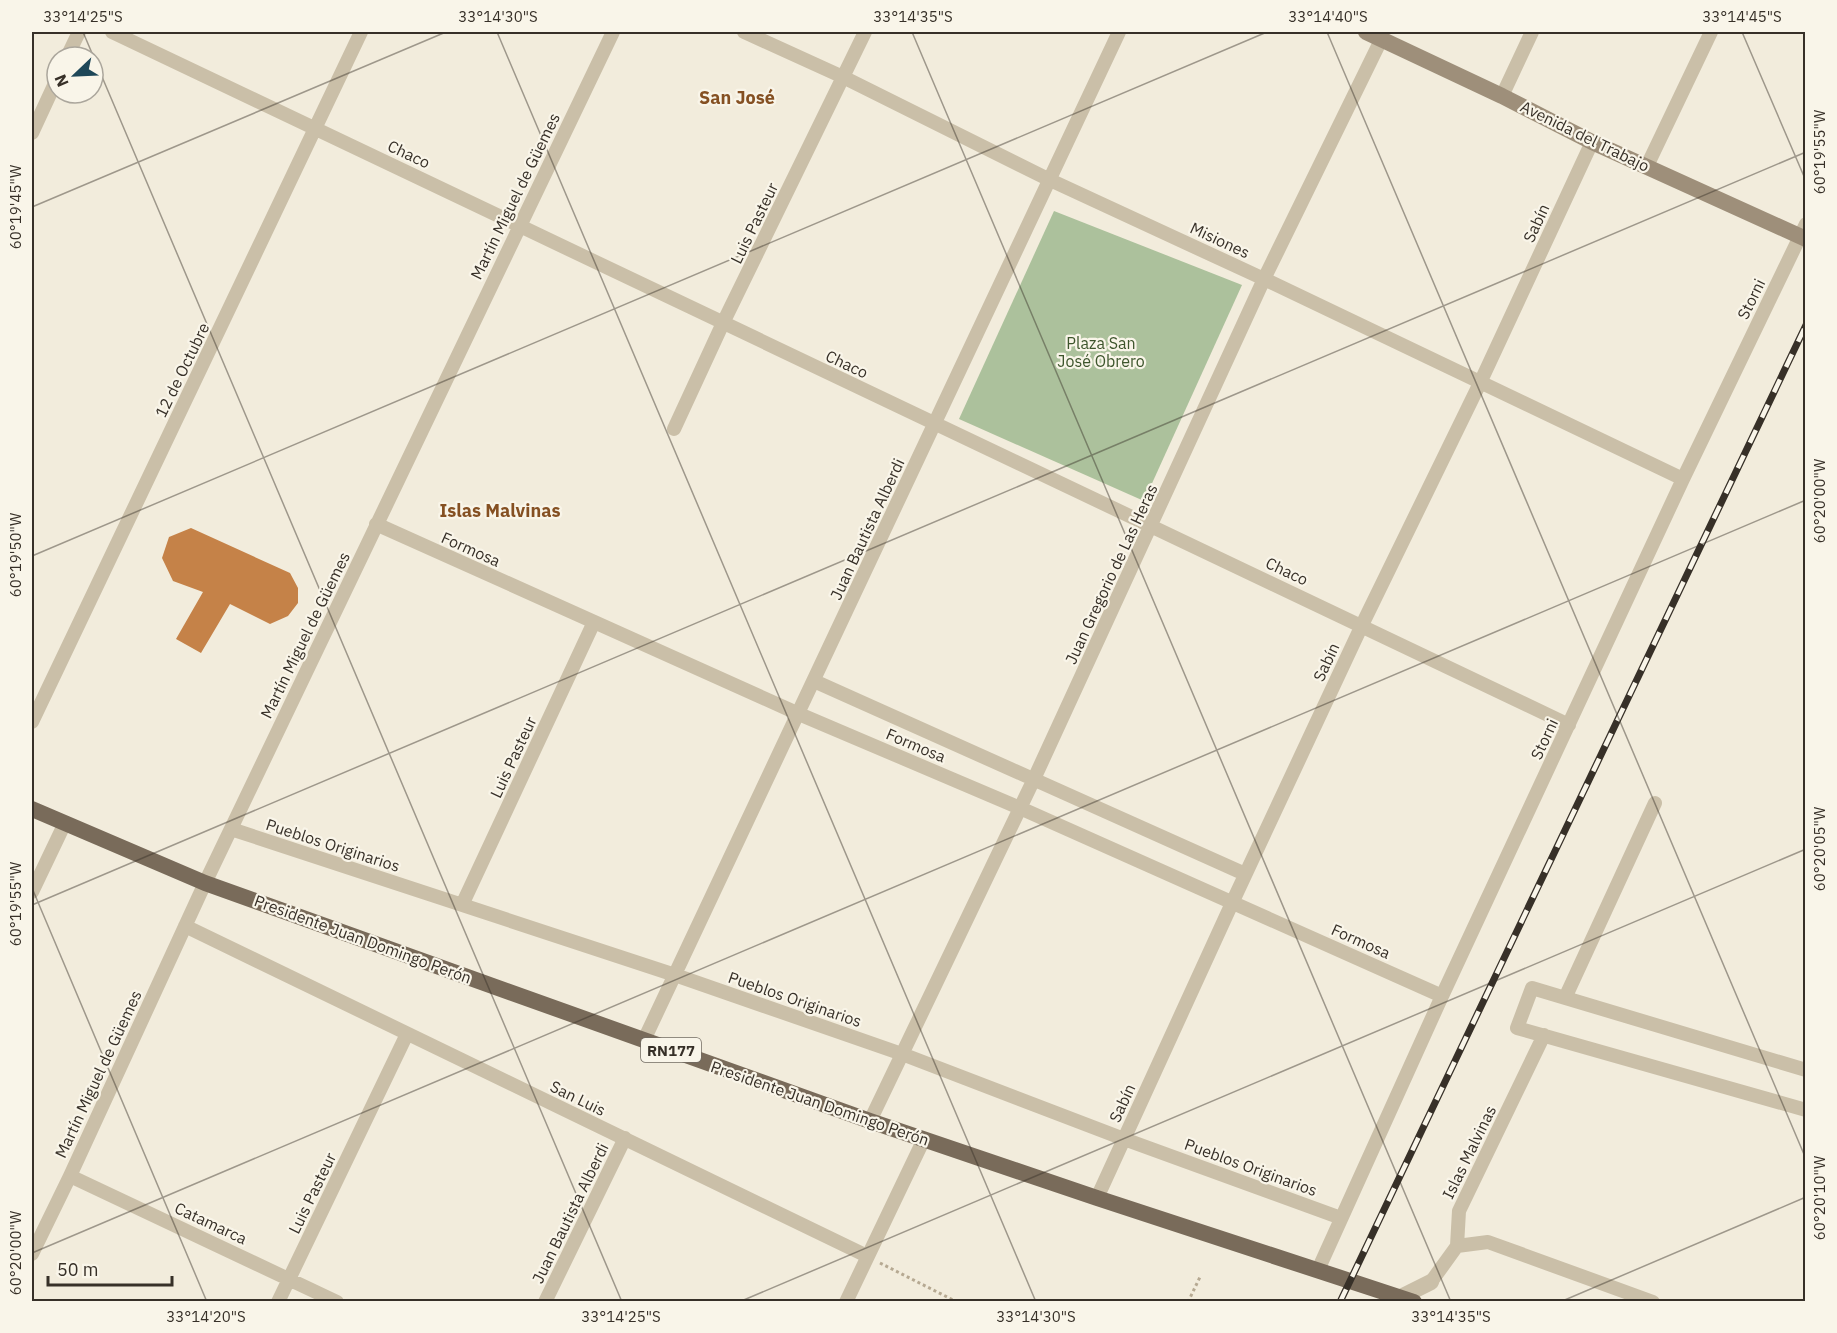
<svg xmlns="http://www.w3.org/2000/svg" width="1837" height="1333" font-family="'IBM Plex Sans',sans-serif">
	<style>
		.green { fill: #acc19c }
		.building { fill: #c58248 }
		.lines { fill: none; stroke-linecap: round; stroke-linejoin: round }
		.path { stroke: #b6a992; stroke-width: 3; stroke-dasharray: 3 3; stroke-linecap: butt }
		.minor { stroke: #cabfa8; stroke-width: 14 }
		.tertiary { stroke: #cabfa8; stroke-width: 16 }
		.secondary { stroke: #9e8f7a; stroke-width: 16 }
		.primary { stroke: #796b5a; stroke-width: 16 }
		.rail-casing { stroke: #373028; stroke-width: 7 }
		.rail { stroke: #f9f5e9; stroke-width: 4.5; stroke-dasharray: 14; stroke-linecap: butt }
		.ticks { fill: none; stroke: #373028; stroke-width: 1.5; stroke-opacity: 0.45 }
		.labels { text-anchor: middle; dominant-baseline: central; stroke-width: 4.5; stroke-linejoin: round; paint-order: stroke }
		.shield { fill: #f9f5e9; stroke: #716b62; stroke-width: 1.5 }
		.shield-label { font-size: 15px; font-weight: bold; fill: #373028 }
		.street-label { font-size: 16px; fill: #373028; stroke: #f9f5e9 }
		.park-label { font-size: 16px; fill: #3d552c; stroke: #f9f5e9 }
		.neighbourhood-label { font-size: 18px; font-weight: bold; fill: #855022; stroke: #f9f5e9 }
		.neatline { fill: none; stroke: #373028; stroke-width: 2 }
		.ticks-label { font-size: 15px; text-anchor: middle; fill: #373028 }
	</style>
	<rect width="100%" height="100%" fill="#f2ecdc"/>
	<path class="green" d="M1054,211l188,74 -98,216 -185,-82z"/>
	<path class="building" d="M191,528l99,45 8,15v15l-10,13 -18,8 -40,-20 -29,49 -25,-14 27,-47 -30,-11 -11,-23 7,-21z"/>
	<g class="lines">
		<path class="path" d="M880,1263l77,39
			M1188,1302l12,-25"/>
		<path class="minor" d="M112,32l1457,693
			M744,32l99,45 207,103 214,99 419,200
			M67,57l12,-25
			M1502,96l30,-64
			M32,133l25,-54
			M1647,166l64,-134
			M674,429l49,-106 142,-291
			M376,524l423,190 221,94 422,188
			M814,681l431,193
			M32,722l329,-690
			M231,829l444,146 227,79 222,85 217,79
			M32,892l32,-67
			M462,905l132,-283
			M185,926l682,330
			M1565,998l90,-195
			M644,1040l475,-1008
			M1806,1070l-274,-82 -15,40 289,82
			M870,1121l164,-342 230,-500 117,-239
			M70,1176l267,126
			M1097,1198l136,-297 129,-276 118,-242 112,-241
			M1457,1246l31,-4 165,60
			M32,1254l38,-78 135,-293 408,-851
			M1318,1270l124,-274 241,-517 123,-255
			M1431,1282l26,-36 2,-35 85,-176
			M278,1302l129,-268
			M545,1302l80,-164
			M846,1302l78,-163"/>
		<path class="tertiary" d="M1399,1302l2,-5 30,-15"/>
		<path class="secondary" d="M1366,32l136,64 90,46 214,97"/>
		<path class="primary" d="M32,809l173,74 665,238 227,77 317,104"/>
		<g class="rail-casing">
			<path id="rail" d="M1340,1302l466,-977"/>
		</g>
		<use href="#rail" class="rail"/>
	</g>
	<path class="ticks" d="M83,32l539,1270M497,32l539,1270M912,32l539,1270M1327,32l479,1127M1742,32l64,149M32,207l414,-175M32,556l1235,-524M32,888l175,414M32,905l1774,-753M32,1253l1774,-753M739,1302l1067,-453M1560,1302l246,-105"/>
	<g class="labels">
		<rect class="shield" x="641" y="1038" width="60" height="24" rx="4.5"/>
		<g class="shield-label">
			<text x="671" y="1050">RN177</text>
		</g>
		<g class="street-label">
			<text transform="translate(1585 136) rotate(26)">Avenida del Trabajo</text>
			<text transform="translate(409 154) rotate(25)">Chaco</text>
			<text transform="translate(515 196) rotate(-64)">Martín Miguel de Güemes</text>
			<text transform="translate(754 223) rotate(-64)">Luis Pasteur</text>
			<text transform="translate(1536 223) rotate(-65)">Sabín</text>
			<text transform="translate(1220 240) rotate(25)">Misiones</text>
			<text transform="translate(1751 299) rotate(-64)">Storni</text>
			<text transform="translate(847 364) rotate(25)">Chaco</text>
			<text transform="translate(182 370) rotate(-64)">12 de Octubre</text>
			<text transform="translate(867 529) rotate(-65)">Juan Bautista Alberdi</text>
			<text transform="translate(471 549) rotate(24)">Formosa</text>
			<text transform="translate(1287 571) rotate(25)">Chaco</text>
			<text transform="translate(1111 574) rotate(-65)">Juan Gregorio de Las Heras</text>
			<text transform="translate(305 635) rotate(-64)">Martín Miguel de Güemes</text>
			<text transform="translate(1326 662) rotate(-65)">Sabín</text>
			<text transform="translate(1544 739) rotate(-65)">Storni</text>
			<text transform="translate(916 745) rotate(23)">Formosa</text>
			<text transform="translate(513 757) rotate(-65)">Luis Pasteur</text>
			<text transform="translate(333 845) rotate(18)">Pueblos Originarios</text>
			<text transform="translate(363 939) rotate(20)">Presidente Juan Domingo Perón</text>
			<text transform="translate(1361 941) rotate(24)">Formosa</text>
			<text transform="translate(795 999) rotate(19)">Pueblos Originarios</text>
			<text transform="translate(98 1074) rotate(-65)">Martín Miguel de Güemes</text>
			<text transform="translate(578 1098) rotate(26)">San Luis</text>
			<text transform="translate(820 1103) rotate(19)">Presidente Juan Domingo Perón</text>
			<text transform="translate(1122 1103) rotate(-65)">Sabín</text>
			<text transform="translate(1469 1152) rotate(-64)">Islas Malvinas</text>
			<text transform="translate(1251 1167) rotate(20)">Pueblos Originarios</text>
			<text transform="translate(312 1193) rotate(-64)">Luis Pasteur</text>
			<text transform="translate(570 1213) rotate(-64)">Juan Bautista Alberdi</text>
			<text transform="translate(211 1223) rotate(25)">Catamarca</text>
		</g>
		<g class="park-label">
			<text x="1101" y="343">Plaza San<tspan x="1101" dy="18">José Obrero</tspan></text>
		</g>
		<g class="neighbourhood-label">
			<text x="737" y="97">San José</text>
			<text x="500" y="510">Islas Malvinas</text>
		</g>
	</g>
	<rect width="1837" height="1333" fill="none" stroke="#f9f5e9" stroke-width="66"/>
	<g transform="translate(75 75) rotate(247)"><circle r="28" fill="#f9f5e9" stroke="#aba69c" stroke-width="1.5"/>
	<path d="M0-4.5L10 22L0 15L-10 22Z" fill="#1e4758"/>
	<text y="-9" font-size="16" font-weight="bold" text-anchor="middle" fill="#373028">N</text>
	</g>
	<path d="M48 1276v9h124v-9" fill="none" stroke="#373028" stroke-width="3"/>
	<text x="57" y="1276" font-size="18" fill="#373028" stroke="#f9f5e9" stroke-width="4.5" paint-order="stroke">50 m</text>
	<rect x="33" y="33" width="1771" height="1267" class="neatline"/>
	<g class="ticks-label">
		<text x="83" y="22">33°14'25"S</text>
		<text x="498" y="22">33°14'30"S</text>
		<text x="913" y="22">33°14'35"S</text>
		<text x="1328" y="22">33°14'40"S</text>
		<text x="1742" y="22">33°14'45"S</text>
		<text transform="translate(1820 152) rotate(-90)" y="5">60°19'55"W</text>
		<text transform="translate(16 207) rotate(-90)" y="5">60°19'45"W</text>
		<text transform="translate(1820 501) rotate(-90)" y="5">60°20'00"W</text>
		<text transform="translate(16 555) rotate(-90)" y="5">60°19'50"W</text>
		<text transform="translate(1820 849) rotate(-90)" y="5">60°20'05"W</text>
		<text transform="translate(16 904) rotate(-90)" y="5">60°19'55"W</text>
		<text transform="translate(1820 1198) rotate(-90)" y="5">60°20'10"W</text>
		<text transform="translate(16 1253) rotate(-90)" y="5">60°20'00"W</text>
		<text x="206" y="1322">33°14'20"S</text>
		<text x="621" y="1322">33°14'25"S</text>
		<text x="1036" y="1322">33°14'30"S</text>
		<text x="1451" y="1322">33°14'35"S</text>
	</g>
</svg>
